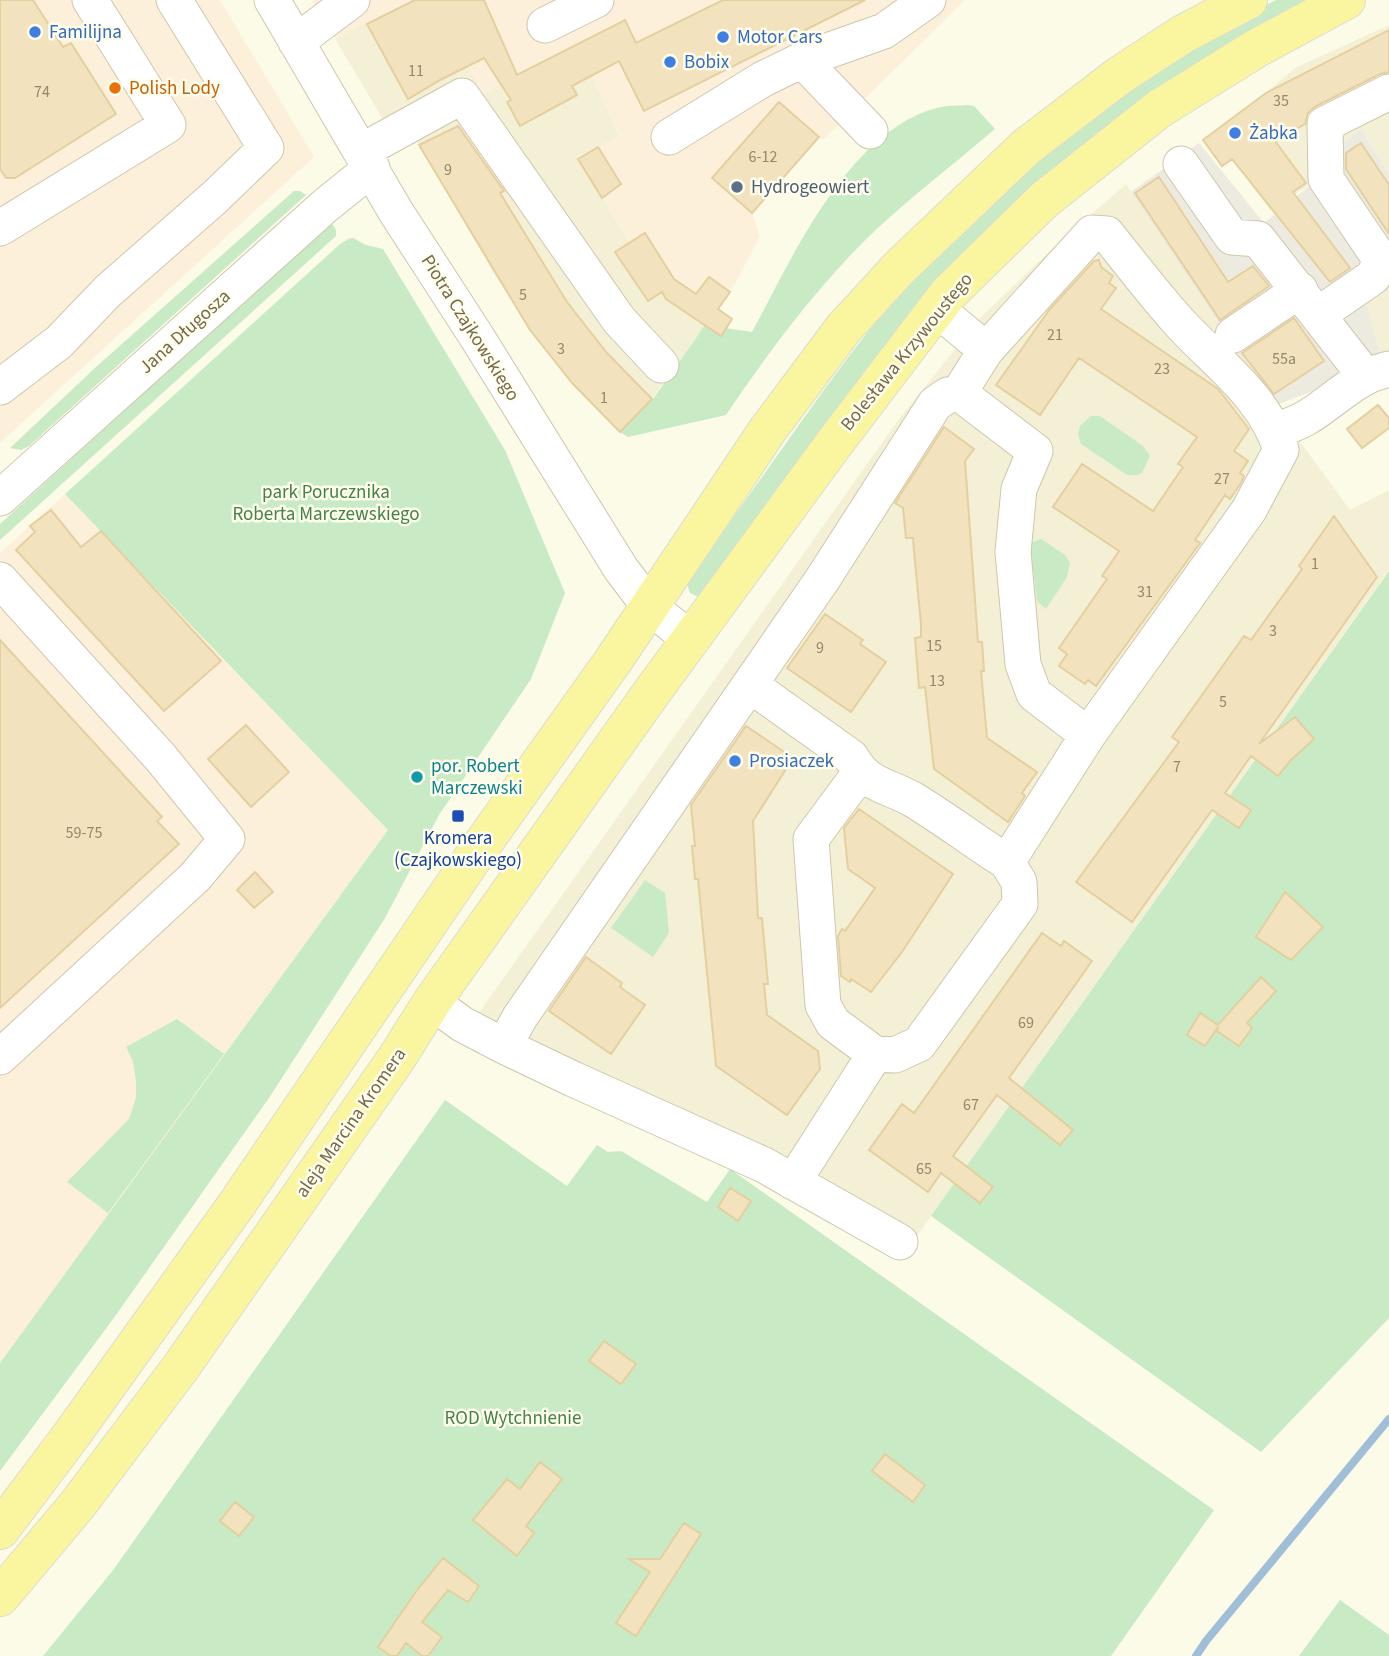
<svg xmlns="http://www.w3.org/2000/svg" width="1389" height="1656" font-family="'Source Sans 3',sans-serif">
	<style>
		.residential { fill: #f4f0d5 }
		.commercial { fill: #fcf0db }
		.industrial { fill: #edeae0 }
		.green { fill: #c8eac5 }
		.lines { fill: none; stroke-linecap: round; stroke-linejoin: round }
		.stream { stroke: #a1bed8; stroke-width: 8 }
		.building { fill: #f2e3be; stroke: #e4d09f; stroke-width: 2 }
		.minor-casing { stroke: #cec6ad; stroke-width: 37 }
		.major-casing { stroke: #dedbd4; stroke-width: 40 }
		.minor { stroke: #fff; stroke-width: 35 }
		.major { stroke: #faf6a0; stroke-width: 38 }
		.shop-dot { fill: #3f7fe0; stroke: #fffeed; stroke-width: 2.5 }
		.food-dot { fill: #e8710a; stroke: #fffeed; stroke-width: 2.5 }
		.service-dot { fill: #5c6f8a; stroke: #fffeed; stroke-width: 2.5 }
		.culture-dot { fill: #0f9aa8; stroke: #fffeed; stroke-width: 2.5 }
		.transit-dot { fill: #1a4fb4; stroke: #fffeed; stroke-width: 2.5 }
		.labels { text-anchor: middle; dominant-baseline: central; stroke-width: 5; stroke-linejoin: round; paint-order: stroke }
		.number-label { font-size: 16px; fill: #958768 }
		.shop-label { font-size: 19px; fill: #366cbe; stroke: #fffeed; text-anchor: start }
		.food-label { font-size: 19px; fill: #c56008; stroke: #fffeed; text-anchor: start }
		.service-label { font-size: 19px; fill: #4e5e75; stroke: #fffeed; text-anchor: start }
		.street-label { font-size: 19px; fill: #76684b; stroke: #fffeed }
		.park-label { font-size: 19px; fill: #458247; stroke: #fffeed }
		.culture-label { font-size: 19px; fill: #0d838f; stroke: #fffeed; text-anchor: start }
		.transit-label { font-size: 19px; fill: #164399; stroke: #fffeed }
	</style>
	<rect width="100%" height="100%" fill="#fcfbe7"/>
	<path class="residential" d="M366,22l2,4 83,2 31,66 19,-9 9,16 76,-39 34,75 -43,19 88,143 40,26 -53,74 -32,33 -49,-49 -41,-54 -37,-57 -89,-153 -17,7 -52,-87z
		M1389,25v149l-28,-45 -48,54 -43,27 -39,-53 35,-27 -18,-23 47,-39z
		M1126,184l148,222 76,104 39,-20v80l-472,666 -441,-219 420,-594 85,-106 72,-69z
		M1389,283v98l-7,-17 -18,-72z"/>
	<path class="commercial" d="M0,0h220l94,157 -314,286z
		M315,0h100l-47,27 -2,-4 -31,16 -23,-38z
		M439,0h526l-142,140 -4,-3 -67,76 8,23 -25,48 -30,41 -39,-26 -89,-143 43,-20 -34,-74 7,13 23,-13 -13,-30 -121,63z
		M65,494l323,336 -388,533v-810z"/>
	<path class="industrial" d="M1361,129l28,45v109l-25,9 18,72 -108,42 -143,-214 68,-49 65,80 49,-40 -6,-11z"/>
	<path class="green" d="M1276,0h39l-210,130 -405,468 -10,-5 -3,-9c19,-29 40,-58 60,-86 60,-83 116,-169 187,-243 100,-101 216,-189 342,-255z
		M968,105l6,1 21,23c-49,42 -104,82 -148,130 -45,48 -84,101 -121,156l-98,22 -8,-5 33,-33 52,-74 47,7c40,-74 98,-205 189,-225 8,-2 18,-1 27,-2z
		M294,191h6l6,4 -277,251 -8,4 -11,-2 86,-81z
		M331,222l5,8v6l-336,304v-16z
		M353,238l13,7 17,4 122,201 60,143 -34,86 -92,136 -54,103 -114,177 -155,220 -116,156v-108l388,-533 -323,-336 274,-249 9,-6z
		M1091,416h9l43,30 7,10 -8,17 -5,2h-10l-46,-31 -3,-10 2,-8z
		M1041,539l24,16 5,8 -3,14 -21,32 -9,-8 -7,-58z
		M1389,571v747l-128,134 -330,-236z
		M645,880l20,13 4,40 -16,24 -42,-29z
		M177,1019l47,35 -116,159 -41,-31 62,-63 7,-21v-16l-3,-21 -7,-14z
		M445,1100l122,86 30,-41 11,7 13,-1 86,51 23,-33 484,341 -103,146h-1068l71,-87z
		M1340,1600l49,35v21h-90z"/>
	<g class="lines">
		<path class="stream" d="M1196,1656l10,-15 183,-222"/>
	</g>
	<path class="building" d="M0,0h33l30,47 8,-4 45,71 -101,64h-9l-6,-9z
		M415,0h69l33,75 108,-55 11,23 87,-43h142l-221,111 -25,-50 -47,25 5,9 -57,31 -13,-24 4,-2 -27,-42 -42,21 -34,20 -41,-75z
		M1389,30v42l-9,2 -64,32 -8,7 -3,11 -30,17 31,42 -13,9 57,76 -20,14 -98,-123 -10,7 -19,-26 63,-47z
		M779,102l40,35 -67,76 -40,-35z
		M458,126l46,65 -4,2 67,109 40,51 45,46 -32,33 -47,-48 -43,-54 -111,-185z
		M1361,143l28,42v49l-43,-65v-16z
		M598,147l23,37 -19,14 -24,-39z
		M1159,177l69,105 25,-16 16,20 -49,34 -85,-127z
		M645,233l29,46 22,15 13,-17 21,15 -12,17 14,10 -11,17 -55,-37 -4,-7 -14,9 -33,-49z
		M1099,260l2,7 12,9 -4,7 7,5 -15,21 117,80 31,40 -15,22 14,10 -8,12 4,3 -3,7 -11,16 -5,-4 -30,45 5,3 -104,143 -8,-6 -3,4 -26,-18 8,-12 -8,-6 48,-69 -5,-3 17,-25 -66,-44 29,-43 71,47 30,-44 -5,-3 19,-27 -118,-79 -39,57 -44,-30 54,-76 44,-48z
		M1294,318l30,43 -50,33 -32,-41z
		M1378,405l11,13v10l-27,20 -15,-19z
		M944,427l30,22 -9,12 13,181h4l2,29h-3l6,67 50,34 -15,21 3,3 -17,26 -74,-53 -9,-82 -6,1 -4,-50 6,-1v-13l-7,-73 -1,-13h-7l-3,-30 -8,-5z
		M51,510l30,37 20,-16 120,130 -57,50 -148,-161 19,-18 -5,-6z
		M1334,516l43,61 -118,167 36,-27 19,22 -23,21 -13,16 -27,-20 -26,37 26,17 -12,18 -27,-18 -80,112 -56,-40 103,-140 -7,-5 25,-35 47,-66 7,4 51,-71 -3,-3z
		M825,614l38,26 -3,4 26,18 -35,50 -64,-44z
		M0,640l162,177 -5,4 22,23 -179,164z
		M246,725l43,47 -38,35 -43,-48z
		M746,726l47,32 -40,63 5,97h4l6,66h-4l3,31 51,36 2,18 -33,46 -71,-49 -18,-187h-3l-3,-33h3l-4,-41z
		M859,809l94,65 -51,78 -31,40 -20,-13 -1,3 -9,-6 -3,-40 4,-7 3,2 30,-43 -27,-19 -4,-41z
		M255,872l18,20 -19,16 -17,-18z
		M1285,892l38,35 -32,33 -35,-23z
		M1042,933l19,13 3,-5 28,20 -83,117 64,52 -13,15 -63,-50 -44,61 40,31 -13,16 -39,-30 -13,19 -59,-42 33,-46 12,9z
		M586,957l36,26 -2,4 25,18 -34,49 -62,-43z
		M1261,977l15,14 -29,32 5,5 -13,18 -22,-15 1,-4 -13,19 -18,-11 13,-22 18,12z
		M730,1188l21,13 -13,20 -20,-14z
		M604,1341l32,23 -15,20 -32,-23z
		M885,1454l40,31 -12,17 -41,-31z
		M540,1462l22,17 -36,47 8,7 -17,23 -44,-36 34,-41 13,10z
		M235,1502l19,15 -15,19 -19,-15z
		M684,1523l17,11 -65,102 -20,-13 34,-51 -21,-13h31z
		M443,1558l36,28 -11,16 -20,-12 -26,32 20,15 -14,19h-6l-16,-13 -9,13h-6l-13,-9 37,-54z"/>
	<g class="lines">
		<g class="minor-casing">
			<path id="minor" d="M272,0l124,212 79,122 146,235 28,37 41,33
				M545,25l51,-25
				M296,42l56,-42
				M802,60l68,71
				M669,137l94,-58 39,-19 82,-29 44,-31
				M362,151l100,-55 157,224 42,45
				M1181,164l51,73 26,2 108,138
				M0,228l168,-103 -78,-125
				M937,309l49,41
				M1319,314l54,-37 6,-12 -1,-9 -52,-77 -1,-55 64,-32
				M1233,335l67,-45
				M0,387l59,-45 49,-51 106,-93 52,-50 -92,-148
				M959,393l27,-43 106,-117 15,1c23,29 46,59 71,87 36,40 87,75 103,129l-32,60 -161,225
				M1275,429c37,-5 60,-37 93,-53 6,-3 14,-5 21,-7
				M0,498l326,-293 46,-37
				M0,580l161,178 66,81 -32,38 -195,180
				M432,1002l30,22 42,22 69,33 191,86 136,77
				M504,1046l16,-29 302,-437 113,-176 13,-9 11,-2 76,58 -16,38 -6,63 10,112 11,30 54,41 -81,127c-32,-20 -63,-44 -95,-63 -28,-15 -44,-13 -61,-42l-101,-72
				M875,1054l20,1 24,-11 101,-140 -1,-22 -12,-20
				M793,1182l82,-128 -42,-31 -10,-18 -12,-166 49,-66"/>
		</g>
		<g class="major-casing">
			<path id="major" d="M0,1530l70,-93 167,-233 237,-348 139,-195 154,-230 76,-102 56,-61 127,-121 94,-72 63,-41 65,-34
				M0,1597l78,-93 103,-137 215,-308 36,-57 220,-310 181,-247 115,-151 96,-94 115,-91 98,-61 89,-48"/>
		</g>
		<use href="#minor" class="minor"/>
		<use href="#major" class="major"/>
	</g>
	<g class="shop-dot">
		<circle cx="35" cy="32" r="7"/>
		<circle cx="723" cy="37" r="7"/>
		<circle cx="670" cy="62" r="7"/>
		<circle cx="1235" cy="133" r="7"/>
		<circle cx="735" cy="761" r="7"/>
	</g>
	<circle class="food-dot" cx="115" cy="88" r="7"/>
	<circle class="service-dot" cx="737" cy="187" r="7"/>
	<circle class="culture-dot" cx="417" cy="777" r="7"/>
	<rect class="transit-dot" x="451" y="809" width="14" height="14" rx="3.5"/>
	<g class="labels">
		<g class="number-label">
			<text x="416" y="71">11</text>
			<text x="42" y="92">74</text>
			<text x="1281" y="101">35</text>
			<text x="763" y="157">6-12</text>
			<text x="448" y="170">9</text>
			<text x="523" y="295">5</text>
			<text x="1055" y="335">21</text>
			<text x="561" y="349">3</text>
			<text x="1284" y="359">55a</text>
			<text x="1162" y="369">23</text>
			<text x="604" y="398">1</text>
			<text x="1222" y="479">27</text>
			<text x="1315" y="564">1</text>
			<text x="1145" y="592">31</text>
			<text x="1273" y="631">3</text>
			<text x="934" y="646">15</text>
			<text x="820" y="648">9</text>
			<text x="937" y="681">13</text>
			<text x="1223" y="702">5</text>
			<text x="1177" y="767">7</text>
			<text x="84" y="833">59-75</text>
			<text x="1026" y="1023">69</text>
			<text x="971" y="1105">67</text>
			<text x="924" y="1169">65</text>
		</g>
		<g class="shop-label">
			<text x="49" y="32">Familijna</text>
			<text x="737" y="37">Motor Cars</text>
			<text x="684" y="62">Bobix</text>
			<text x="1249" y="133">Żabka</text>
			<text x="749" y="761">Prosiaczek</text>
		</g>
		<g class="food-label">
			<text x="129" y="88">Polish Lody</text>
		</g>
		<g class="service-label">
			<text x="751" y="187">Hydrogeowiert</text>
		</g>
		<g class="street-label">
			<text transform="translate(470 328) rotate(58)">Piotra Czajkowskiego</text>
			<text transform="translate(185 332) rotate(-42)">Jana Długosza</text>
			<text transform="translate(907 352) rotate(-51)">Bolesława Krzywoustego</text>
			<text transform="translate(351 1123) rotate(-55)">aleja Marcina Kromera</text>
		</g>
		<g class="park-label">
			<text x="326" y="492">park Porucznika<tspan x="326" dy="22">Roberta Marczewskiego</tspan></text>
			<text x="513" y="1418">ROD Wytchnienie</text>
		</g>
		<g class="culture-label">
			<text x="431" y="766">por. Robert<tspan x="431" dy="22">Marczewski</tspan></text>
		</g>
		<g class="transit-label">
			<text x="458" y="838">Kromera<tspan x="458" dy="22">(Czajkowskiego)</tspan></text>
		</g>
	</g>
</svg>
